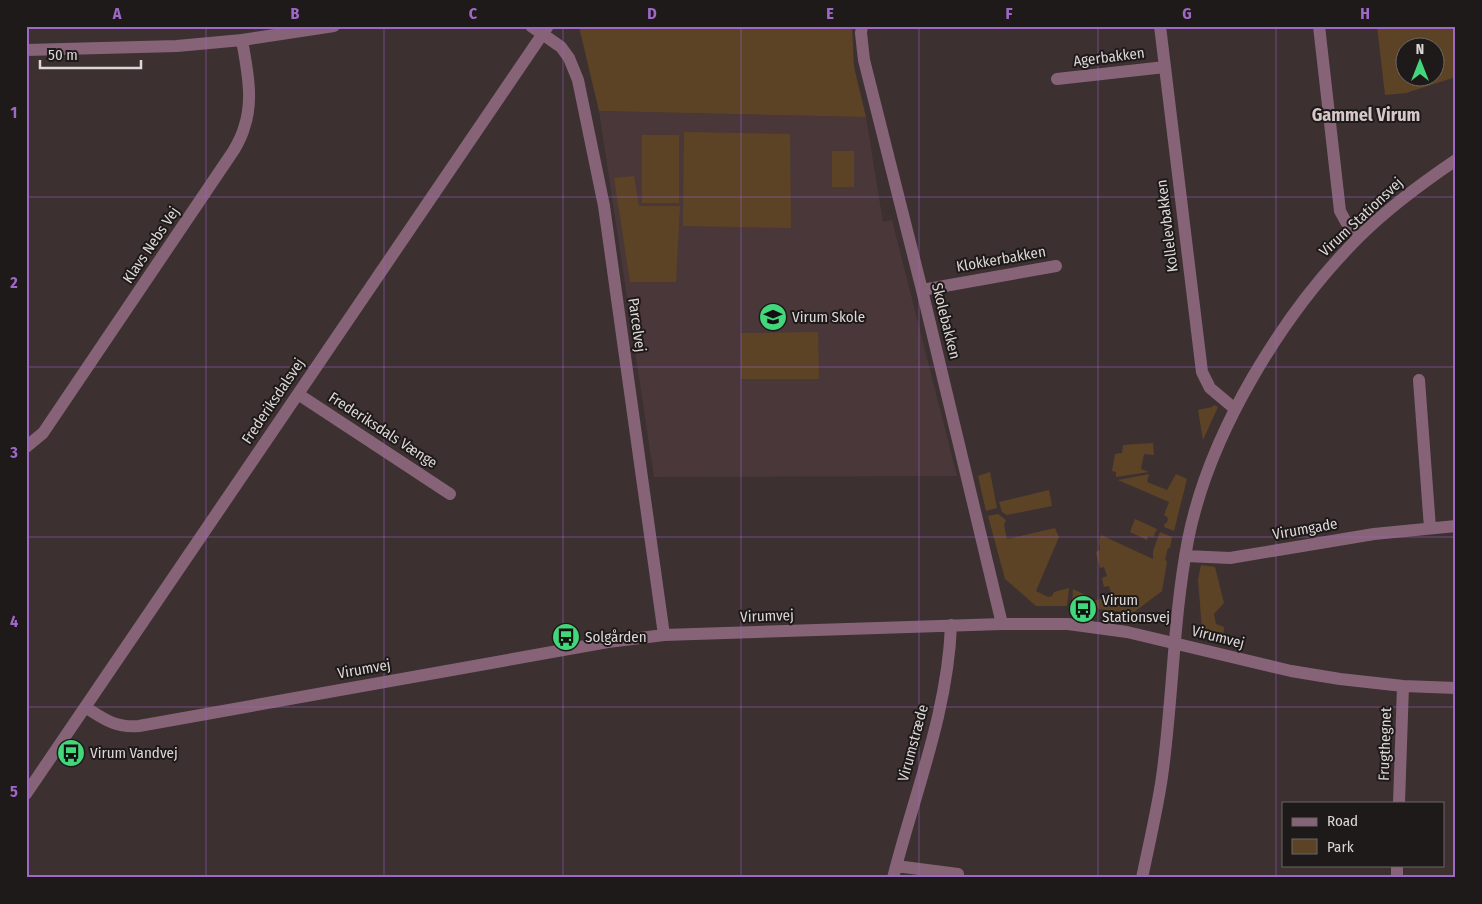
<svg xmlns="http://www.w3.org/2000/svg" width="1482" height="904" font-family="'Fira Sans Condensed',sans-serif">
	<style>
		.built { fill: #4a3739 }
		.green { fill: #5d4326; fill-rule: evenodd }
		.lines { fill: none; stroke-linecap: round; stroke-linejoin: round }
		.minor { stroke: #876378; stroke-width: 12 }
		.grid { fill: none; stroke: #9e68c7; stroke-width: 1; stroke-opacity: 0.55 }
		.labels { text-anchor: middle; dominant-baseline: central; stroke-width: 4; stroke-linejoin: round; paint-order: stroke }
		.street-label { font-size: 15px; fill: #ded7d7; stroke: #1f1a1a }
		.poi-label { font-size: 15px; fill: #ded7d7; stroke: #1f1a1a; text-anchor: start }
		.quarter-label { font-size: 18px; font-weight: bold; fill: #d7c7c9; stroke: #1f1a1a }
		.neatline { fill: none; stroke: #9e68c7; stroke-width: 2 }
		.grid-label { font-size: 16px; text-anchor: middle; font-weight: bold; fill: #9e68c7 }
	</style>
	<rect width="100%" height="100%" fill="#3c3031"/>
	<path class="built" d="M599,111l267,6 17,105 9,-2 65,256 -303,1z"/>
	<path class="green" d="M581,26h271l2,41 12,50 -267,-6 -19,-80z
		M1377,26h79v51l-50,16 -21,2zM1404,48h30v30h-30z
		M684,132l106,2 1,94 -108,-2z
		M642,135h37v68h-37z
		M832,151h22v36h-22z
		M634,176l5,30h41l-4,76h-46l-16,-104z
		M818,332l1,47h-78v-46z
		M1214,405l4,2 -15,33 -5,-30 14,-3z
		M1153,443l1,12 -10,-1 -3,15 8,3 -33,5v-5l-4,-1 3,-17 7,-1 1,-8z
		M990,472l7,36 -11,3 -8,-35z
		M1149,474l-2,8 20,8 9,-16 11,5 -13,52 -10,-4 1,-4h2l1,-5 -4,-3 5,-13 -51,-22z
		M1049,490l3,16 -45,9 -5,-3 -3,-10z
		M998,514l8,6 -2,5 3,14 48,-11 4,9 -23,54 12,6 4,-1 2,-4 15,-4 -2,18h-31l-31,-27 -17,-63z
		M1135,519l22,10 -4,8 -5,-1 -1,4 -17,-8z
		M1160,532l12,5 -2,11h-2l-3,11 2,3 -5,29 -29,22 -35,-4 -2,-4 -24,-1 1,-15 15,7v2h4l1,3 19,-5 -3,-10 -5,1 -2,-9 5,-2 -3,-9 -4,1 -4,-16 4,-2 -1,-9 2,-6 52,24v-8z
		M1201,565l14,2 9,36 -10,11 2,10 8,3 -1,12 -16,-5 -5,-5 -4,-49z"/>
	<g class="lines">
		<path class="minor" d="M531,26l30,21 8,11 9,22 26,126 60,429
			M862,26l-1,7 3,27 58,230 80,334
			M1160,26l42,346 8,16 25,21
			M1319,26l21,185 6,11 14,14
			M26,50l151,-4 65,-6 92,-14
			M1057,79l108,-12
			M922,290l134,-24
			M1419,380l11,148
			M298,394l152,100
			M26,447l17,-14 191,-283c4,-7 8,-14 10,-22 10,-28 3,-59 -2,-88
			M1186,556l44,2 144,-24 82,-8
			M85,707c19,12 30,21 54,19l469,-84 56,-7 338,-11h66l59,8 164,39 49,8 63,7 53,2
			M26,794l522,-768
			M1399,803l4,-117
			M896,866l62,8
			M893,878c21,-83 55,-166 58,-253
			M1142,878c7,-34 15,-67 20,-101 11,-78 11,-159 26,-237 21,-107 95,-227 171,-303 29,-29 63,-54 97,-77
			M1397,878v-13"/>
	</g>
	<path class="grid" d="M206,26v852M384,26v852M563,26v852M741,26v852M919,26v852M1098,26v852M1276,26v852M26,197h1430M26,367h1430M26,537h1430M26,707h1430"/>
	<defs>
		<g id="school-disc" transform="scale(1.4375)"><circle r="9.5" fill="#43d77b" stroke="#1f1a1a"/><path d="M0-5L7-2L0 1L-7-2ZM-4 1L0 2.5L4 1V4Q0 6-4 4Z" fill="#111"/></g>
		<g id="bus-disc" transform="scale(1.4375)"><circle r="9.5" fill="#43d77b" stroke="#1f1a1a"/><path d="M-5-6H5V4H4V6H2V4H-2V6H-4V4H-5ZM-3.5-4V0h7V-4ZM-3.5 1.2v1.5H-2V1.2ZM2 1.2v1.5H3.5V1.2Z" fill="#111"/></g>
	</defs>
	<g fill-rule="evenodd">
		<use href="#school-disc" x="773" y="317"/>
		<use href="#bus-disc" x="1083" y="609"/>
		<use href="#bus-disc" x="566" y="637"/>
		<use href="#bus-disc" x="71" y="753"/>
	</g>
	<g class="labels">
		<g class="street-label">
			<text transform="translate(1109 57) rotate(-7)">Agerbakken</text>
			<text transform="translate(1361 217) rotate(-43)">Virum Stationsvej</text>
			<text transform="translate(1167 226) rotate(-97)">Kollelevbakken</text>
			<text transform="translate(151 245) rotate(-56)">Klavs Nebs Vej</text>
			<text transform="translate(1001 259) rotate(-10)">Klokkerbakken</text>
			<text transform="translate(946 321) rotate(76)">Skolebakken</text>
			<text transform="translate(637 325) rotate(82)">Parcelvej</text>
			<text transform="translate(273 401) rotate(-56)">Frederiksdalsvej</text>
			<text transform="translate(383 430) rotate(33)">Frederiksdals Vænge</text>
			<text transform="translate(1305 529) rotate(-10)">Virumgade</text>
			<text transform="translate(767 616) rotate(-2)">Virumvej</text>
			<text transform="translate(1218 637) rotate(14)">Virumvej</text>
			<text transform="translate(364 669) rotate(-10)">Virumvej</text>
			<text transform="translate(913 743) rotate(-75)">Virumstræde</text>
			<text transform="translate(1385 744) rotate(-88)">Frugthegnet</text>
		</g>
		<g class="poi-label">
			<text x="792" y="317">Virum Skole</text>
			<text x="1102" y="600">Virum<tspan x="1102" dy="17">Stationsvej</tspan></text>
			<text x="585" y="637">Solgården</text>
			<text x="90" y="753">Virum Vandvej</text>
		</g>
		<g class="quarter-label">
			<text x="1366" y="115">Gammel Virum</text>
		</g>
	</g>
	<rect width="1482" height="904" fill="none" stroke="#1f1a1a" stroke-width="55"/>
	<rect x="1282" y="802" width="162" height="65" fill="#1f1a1a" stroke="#6b6666"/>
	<rect x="1292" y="818" width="25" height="8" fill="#876378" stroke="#6b6666"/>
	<text x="1327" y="826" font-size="15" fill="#ded7d7">Road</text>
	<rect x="1292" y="839" width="25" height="15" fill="#5d4326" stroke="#6b6666"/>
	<text x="1327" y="852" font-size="15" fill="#ded7d7">Park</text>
	<g transform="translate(1420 62)"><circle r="24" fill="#1f1a1a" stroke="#6b6666"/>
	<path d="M0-4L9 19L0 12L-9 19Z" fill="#43d77b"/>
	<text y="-8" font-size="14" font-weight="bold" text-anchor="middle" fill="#ded7d7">N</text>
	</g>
	<path d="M40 60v8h101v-8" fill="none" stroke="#ded7d7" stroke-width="2.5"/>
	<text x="48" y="60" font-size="15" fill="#ded7d7" stroke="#1f1a1a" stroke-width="4" paint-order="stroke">50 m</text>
	<rect x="28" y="28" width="1426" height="848" class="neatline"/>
	<g class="grid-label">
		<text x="117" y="19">A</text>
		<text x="295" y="19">B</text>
		<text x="473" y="19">C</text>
		<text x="652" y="19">D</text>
		<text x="830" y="19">E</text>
		<text x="1009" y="19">F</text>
		<text x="1187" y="19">G</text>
		<text x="1365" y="19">H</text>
		<text x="14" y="118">1</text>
		<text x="14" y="288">2</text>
		<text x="14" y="458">3</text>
		<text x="14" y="627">4</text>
		<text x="14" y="797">5</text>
	</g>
</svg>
